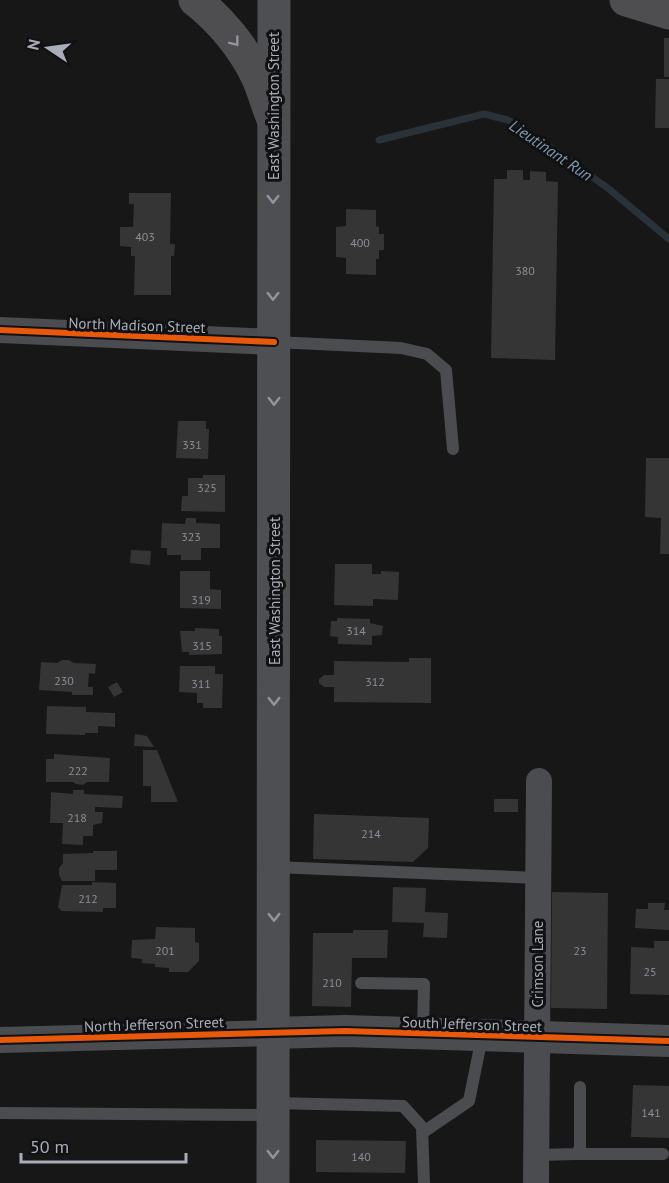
<svg xmlns="http://www.w3.org/2000/svg" width="669" height="1183" font-family="'PT Sans',sans-serif">
	<style>
		.lines { fill: none; stroke-linecap: round; stroke-linejoin: round }
		.stream { stroke: #2a3239; stroke-width: 7 }
		.building { fill: #353536 }
		.service { stroke: #4b4c50; stroke-width: 12 }
		.minor { stroke: #4b4c50; stroke-width: 26 }
		.tertiary { stroke: #4b4c50; stroke-width: 32 }
		.primary { stroke: #4d4f52; stroke-width: 33 }
		.motorway { stroke: #4e4e51; stroke-width: 33 }
		.cycleway-casing { stroke: #111113; stroke-width: 10 }
		.cycleway { stroke: #e8590c; stroke-width: 6 }
		.oneway { stroke: #92959e }
		.oneway2 { stroke: #91969e }
		.labels { text-anchor: middle; dominant-baseline: central; stroke-width: 6; stroke-linejoin: round; paint-order: stroke }
		.number-label { font-size: 12px; fill: #8b8f98 }
		.street-label { font-size: 15px; fill: #a8adb8; stroke: #111113 }
		.water-label { font-size: 16px; font-style: italic; fill: #7f9bb3; stroke: #111113 }
	</style>
	<rect width="100%" height="100%" fill="#171717"/>
	<g class="lines">
		<path class="stream" d="M379,140l105,-26 24,6 52,34 49,35 60,50"/>
	</g>
	<path class="building" d="M664,38h5v39h-5z
		M656,79h13v49h-14z
		M507,170h16v10h7v-9l16,1v9l12,1 -3,178 -64,-2 3,-179h13z
		M129,193h42l-1,51h5l-1,12h-3v39h-37l1,-39h-4v-9l-11,-1v-19h13l1,-23h-5z
		M346,209l30,1v16l3,1v7h5v16h-5v9h-3v16l-30,-1v-16l-10,-1v-30l10,-1z
		M178,421h28v8h3l-1,30 -32,-1z
		M646,458h23v96h-9l1,-36 -16,-1z
		M203,475h22v37l-44,-1 1,-15h6v-18h15z
		M186,518h10v5l24,1v24h-19v12h-20v-5h-14v-7h-6l1,-25 23,1z
		M131,550l20,1 -1,14 -20,-2z
		M335,564h37v10h9v-3l18,1 -1,28 -25,-1v7l-39,-1z
		M180,571h30v18l11,1v19l-41,-1z
		M337,618l33,1v4l13,3 -1,9 -10,1v9l-34,-1v-7l-8,-1 1,-15h6z
		M195,628l24,1v7h3v18l-33,1v-3h-7l-2,-21h15z
		M409,658h22v45l-97,-1v-15h-10l-5,-4v-4l5,-4h10v-14l75,1z
		M62,660h7l5,3 22,1 -1,10 -6,-1 -1,14h5v8h-21v-3l-33,-2 2,-28 16,1z
		M180,666h35v8h8l-1,34h-19v-5h-6v-10l-18,-1z
		M117,682l6,10 -9,5 -6,-10z
		M47,706l39,1v5l29,1v14l-17,-1v7h-13v2l-39,-1z
		M135,734l12,2 7,11 -20,-1z
		M143,750h14l21,52h-27v-16h-8z
		M54,754l56,4 -1,24h-22l-4,3 -7,-1 -3,-2h-27v-23h8z
		M73,790h11v4l39,2 -1,12 -27,-1v5h8l-1,11 -9,2v11h-10v9l-21,-1 1,-21h-13l1,-31 22,2z
		M494,799h24v13h-24z
		M314,814l115,4 -1,30 -15,14 -100,-3z
		M93,851h24v19h-22v11h-33l-3,-6v-7l4,-5v-9l30,-1z
		M92,882l24,1v25h-13v4l-42,-1 -3,-4 4,-22h30z
		M393,887l33,1 -1,24 23,1 -1,25 -24,-1 1,-14 -32,-1z
		M552,892l56,1 -1,116 -56,-1z
		M648,903h17l-1,7h5v20l-34,-2 1,-19h12z
		M156,927l39,1v14l4,1v18l-11,11h-19v-4l-14,-1v-3l-13,-1v-4l-11,-1 1,-18 23,-1z
		M353,930h35l-1,28h-35l-1,49 -39,-1 1,-73h40z
		M654,941h15v54l-39,-1 1,-47 23,1z
		M633,1085l36,1v52l-38,-1z
		M316,1140l90,1 -1,32 -89,-1z"/>
	<g class="lines">
		<path class="service" d="M275,342l126,6 26,6 19,16 7,79
			M275,867l263,11
			M361,983l63,1 -1,49
			M274,1103l129,3 19,21 2,56
			M0,1113l272,2
			M422,1133l47,-32 13,-64
			M577,1154h86
			M537,1155l40,-1 3,-7v-60"/>
		<path class="minor" d="M0,330l274,12
			M0,1040l273,-7
			M536,1183l3,-402"/>
		<path class="tertiary" d="M273,1033l72,-2 324,10"/>
		<path class="primary" d="M273,1183l1,-1183"/>
		<path class="motorway" d="M195,0c25,19 48,47 62,76 6,13 10,29 16,43
			M626,0l43,13"/>
		<g class="cycleway-casing">
			<path id="cycleway" d="M0,330l274,12
				M0,1040l345,-9 324,10"/>
		</g>
		<use href="#cycleway" class="cycleway"/>
	</g>
	<defs><path id="oneway-chevron" d="M-2-3.5L2.5 0L-2 3.5" fill="none" stroke-width="1.6" stroke-linecap="round" stroke-linejoin="round" transform="scale(1.5)"/></defs>
	<use class="oneway" href="#oneway-chevron" transform="translate(235 42) rotate(52)"/>
	<g class="oneway2">
		<use href="#oneway-chevron" transform="translate(273 199) rotate(90)"/>
		<use href="#oneway-chevron" transform="translate(273 296) rotate(90)"/>
		<use href="#oneway-chevron" transform="translate(274 401) rotate(90)"/>
		<use href="#oneway-chevron" transform="translate(274 701) rotate(90)"/>
		<use href="#oneway-chevron" transform="translate(274 917) rotate(90)"/>
		<use href="#oneway-chevron" transform="translate(273 1154) rotate(90)"/>
	</g>
	<g class="labels">
		<g class="number-label">
			<text x="145" y="236">403</text>
			<text x="360" y="242">400</text>
			<text x="525" y="270">380</text>
			<text x="192" y="444">331</text>
			<text x="207" y="487">325</text>
			<text x="191" y="536">323</text>
			<text x="201" y="599">319</text>
			<text x="356" y="630">314</text>
			<text x="202" y="645">315</text>
			<text x="64" y="680">230</text>
			<text x="375" y="681">312</text>
			<text x="201" y="683">311</text>
			<text x="78" y="770">222</text>
			<text x="77" y="817">218</text>
			<text x="371" y="833">214</text>
			<text x="88" y="898">212</text>
			<text x="165" y="950">201</text>
			<text x="580" y="950">23</text>
			<text x="650" y="971">25</text>
			<text x="332" y="982">210</text>
			<text x="651" y="1112">141</text>
			<text x="361" y="1156">140</text>
		</g>
		<g class="street-label">
			<text transform="translate(273 106) rotate(-90)">East Washington Street</text>
			<text transform="translate(137 325) rotate(2)">North Madison Street</text>
			<text transform="translate(274 591) rotate(-90)">East Washington Street</text>
			<text transform="translate(537 964) rotate(-90)">Crimson Lane</text>
			<text transform="translate(154 1024) rotate(-2)">North Jefferson Street</text>
			<text transform="translate(472 1024) rotate(2)">South Jefferson Street</text>
		</g>
		<g class="water-label">
			<text transform="translate(551 150) rotate(34)">Lieutinant Run</text>
		</g>
	</g>
	<g transform="translate(48 48) rotate(283)" stroke="#111113" stroke-width="4.5" paint-order="stroke">
	<path d="M0-4.5L10 22L0 15L-10 22Z" fill="#a8adb8"/>
	<text y="-9" font-size="16" font-weight="bold" text-anchor="middle" fill="#a8adb8">N</text>
	</g>
	<path d="M21 1153v9h165v-9" fill="none" stroke="#a8adb8" stroke-width="3"/>
	<text x="30" y="1153" font-size="18" fill="#a8adb8" stroke="#111113" stroke-width="4.5" paint-order="stroke">50 m</text>
</svg>
